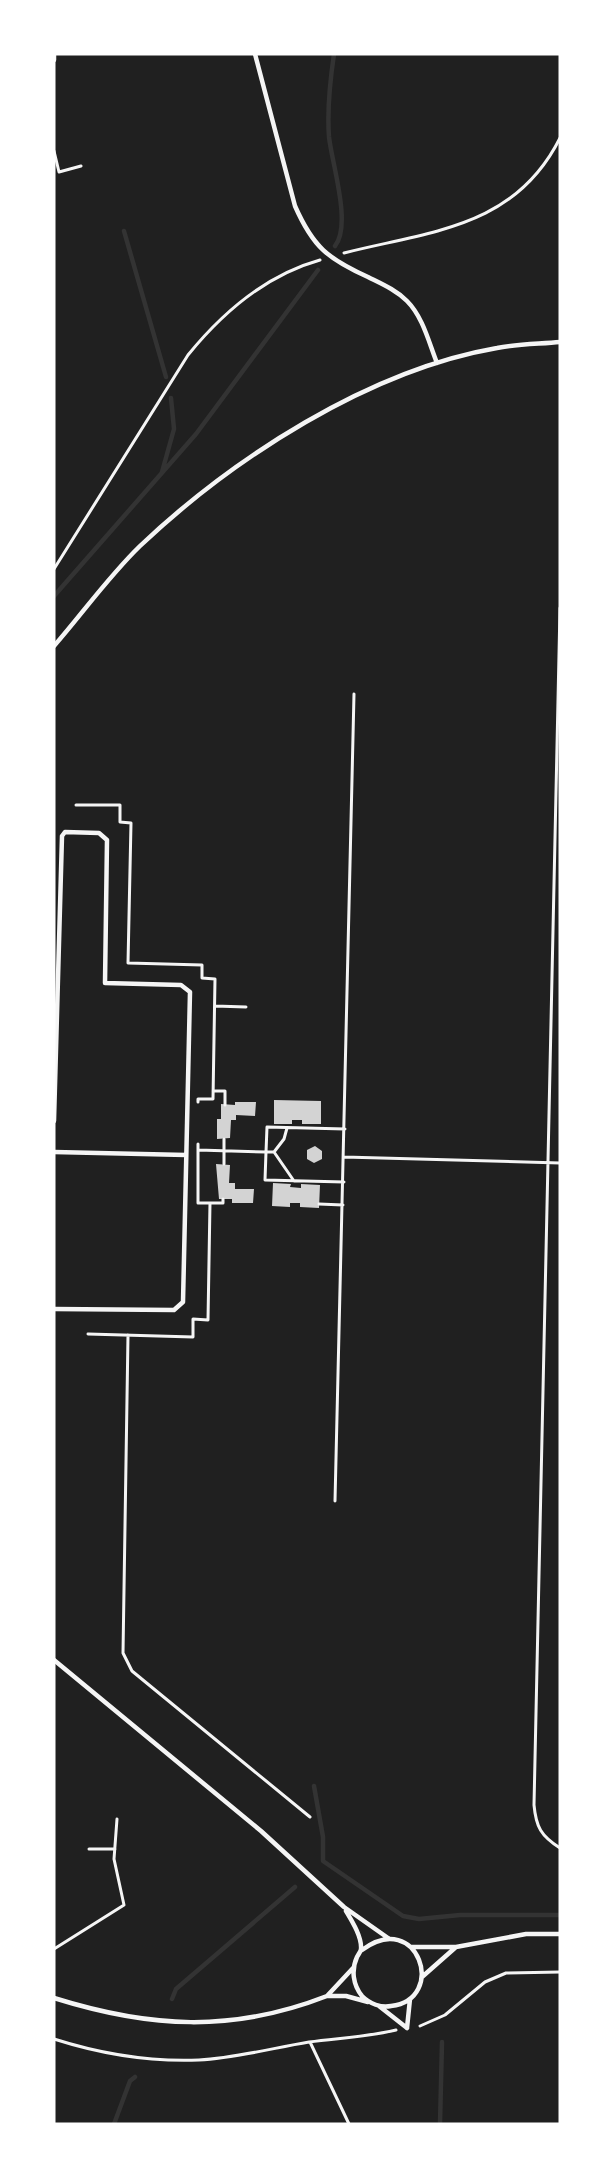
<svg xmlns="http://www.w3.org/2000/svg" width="614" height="2178" font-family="Georgia,serif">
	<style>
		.green { fill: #202020 }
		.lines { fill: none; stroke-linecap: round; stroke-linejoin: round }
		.stream { stroke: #333; stroke-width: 4.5 }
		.building { fill: #d3d3d3 }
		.path { stroke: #f5f5f5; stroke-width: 3 }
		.service { stroke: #f5f5f5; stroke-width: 4.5 }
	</style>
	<rect width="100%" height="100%" fill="#111"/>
	<path class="green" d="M54,54h506v2070h-506z"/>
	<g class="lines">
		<path class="stream" d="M334,54c-4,27 -7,56 -5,83 3,27 23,88 6,109
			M124,231l42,146
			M162,472l12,-43 -3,-31
			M54,596l142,-162 122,-164
			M314,1786l9,51v24l80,55 16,3 41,-4h100
			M172,1999l4,-10 119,-102
			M114,2124l16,-43 5,-4
			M440,2124l2,-82"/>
	</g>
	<path class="building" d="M274,1100l47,1v23h-19v-4h-10v4h-18z
		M235,1102h21l-1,14 -19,-1v5h-5l-1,18 -13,1v-20h4v-15l14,1z
		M315,1146l7,5v8l-8,4 -7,-4v-9z
		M216,1164l14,1 -1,18h6v6h19l-1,14h-21v-4h-13z
		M273,1183l18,1 -1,3 11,1v-4l19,1 -1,23 -19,-1v-4h-10v4l-18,-1z"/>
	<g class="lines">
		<path class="path" d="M54,151l5,21 22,-6
			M344,253c87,-22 171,-25 216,-115
			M54,569l134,-214c35,-43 78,-80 132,-95
			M560,608l-26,1197c2,22 7,31 26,43
			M76,805h44v17l11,1 -3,140 74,2v13l13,1 -2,120h-15v3
			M215,1006l31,1
			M213,1091h12v14
			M287,1128l-3,11 -10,13h-8l-1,28 79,2
			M198,1150l68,2 1,-25 78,2
			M274,1152l20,29
			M344,1157l216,6
			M224,1164v-25
			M210,1203h13v-4
			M319,1204l24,1
			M88,1334l105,3v-18l15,1 2,-117h-12v-59
			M128,1335l-5,318 9,18 178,146
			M335,1501l19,-807
			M89,1849h26
			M54,1949l70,-44 -10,-46 3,-40
			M420,2026l25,-11 40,-33 21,-9 54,-1
			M54,2039c47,15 96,23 145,21 37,-2 74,-12 110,-18 29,-4 58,-5 87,-12
			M310,2042l39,82"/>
		<path class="service" d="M54,54v6
			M255,54l40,152c18,41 33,53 73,71 14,7 28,13 39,24 16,16 22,42 30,62
			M54,646c28,-32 55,-70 86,-100 93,-88 229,-176 357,-198 20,-4 42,-4 63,-6
			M54,1121l8,-285 3,-4 34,1 8,7 -2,143 76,2 9,7 -7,310 -9,8 -120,-1
			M54,1152l132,3
			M54,1660l207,171 83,76 44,31
			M346,1911c6,10 16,26 15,38 0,2 -3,6 -4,8 -6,13 -4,28 5,39 8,8 19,12 29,10 57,-7 27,-98 -29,-56
			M411,1947h45l-34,30
			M456,1947l70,-13h34
			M354,1967l-27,29h19l22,6
			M54,1998c96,30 178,35 273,-2
			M379,2006l28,22
			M407,2028l3,-29"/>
	</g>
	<rect width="614" height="2178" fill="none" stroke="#ffffff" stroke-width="111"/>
</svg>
